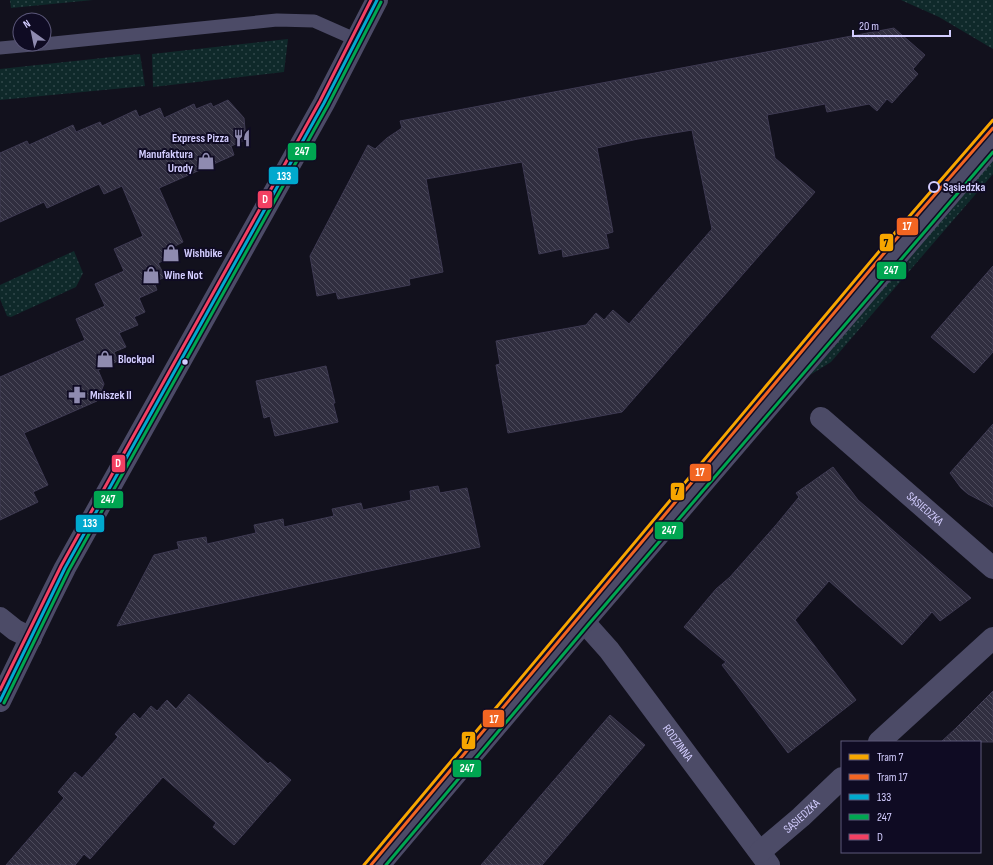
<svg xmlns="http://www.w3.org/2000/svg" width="993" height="865" font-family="'Sofia Sans Condensed',sans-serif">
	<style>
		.green { fill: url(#green-dots) }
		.building { fill: url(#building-back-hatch); stroke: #3e3a52 }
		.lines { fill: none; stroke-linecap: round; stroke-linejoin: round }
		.service { stroke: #4c4b67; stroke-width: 13 }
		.minor { stroke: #4c4b67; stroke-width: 22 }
		.tertiary { stroke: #4c4b67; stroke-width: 22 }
		.bus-1-casing { stroke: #0f0b23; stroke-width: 6 }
		.bus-2-casing { stroke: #0f0b23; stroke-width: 6 }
		.bus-3-casing { stroke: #0f0b23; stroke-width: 6 }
		.bus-1 { stroke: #00a9ce; stroke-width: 3 }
		.bus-2 { stroke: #00a651; stroke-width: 3 }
		.bus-3 { stroke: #f24062; stroke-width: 3 }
		.tram-1-casing { stroke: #0f0b23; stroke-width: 6 }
		.tram-2-casing { stroke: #0f0b23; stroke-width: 6 }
		.tram-1 { stroke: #f7a600; stroke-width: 3 }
		.tram-2 { stroke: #f26522; stroke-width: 3 }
		.stop-dot { fill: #0f0b23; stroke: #d3cdff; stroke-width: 2 }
		.bus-dot { fill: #d3cdff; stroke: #0f0b23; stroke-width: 1.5 }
		.labels { text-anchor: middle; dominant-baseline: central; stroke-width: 4; stroke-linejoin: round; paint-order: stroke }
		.poi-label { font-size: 12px; font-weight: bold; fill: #d3cdff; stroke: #0f0b23; text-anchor: start }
		.stop-label { font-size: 12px; font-weight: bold; fill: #d3cdff; stroke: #0f0b23; text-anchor: start }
		.street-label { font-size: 12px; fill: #d3cdff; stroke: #0f0b23 }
		.line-badge { stroke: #0f0b23; stroke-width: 1.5 }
		.badge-label { font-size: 11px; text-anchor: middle; font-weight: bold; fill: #fff }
		.pale-badge-label { font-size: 11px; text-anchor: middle; font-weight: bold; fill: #111 }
	</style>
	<defs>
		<pattern id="green-dots" width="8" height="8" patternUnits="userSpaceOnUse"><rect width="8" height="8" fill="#0f292a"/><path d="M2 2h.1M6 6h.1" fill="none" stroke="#31474a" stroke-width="1.8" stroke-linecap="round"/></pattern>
		<pattern id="building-back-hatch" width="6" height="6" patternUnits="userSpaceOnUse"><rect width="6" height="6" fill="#302e3f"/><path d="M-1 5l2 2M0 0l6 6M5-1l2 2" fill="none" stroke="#4d4b5c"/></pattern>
	</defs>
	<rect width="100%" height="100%" fill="#12111d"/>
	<path class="green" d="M10,0h83l-82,8z
		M901,0h92v49l-54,-32z
		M288,39l-4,33 -131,15 -1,-33z
		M140,54l5,32 -145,14v-31z
		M993,158v16l-162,188 -29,18z
		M74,251l9,22 -7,14 -65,30 -4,-1 -7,-17v-14z"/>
	<path class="building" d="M894,28l31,27 -12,14 5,5 -26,29 -5,-4 -10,12 -8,-7 -42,8 -2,-8 -58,11 8,43 40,34 -193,220 -114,21 -12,-68 4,-1 -4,-23 90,-16 10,-12 8,7 9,-10 16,14 83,-95 -20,-99 -54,9 -41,9 16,84 -7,2 3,14 -46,9 -1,-8 -23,5 -17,-92 -96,17 17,93 -34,7 1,6 -72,14 -2,-7 -19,4 -7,-40 58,-111 7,4 12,-11 15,-10 -2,-7z
		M228,100l16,18 2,22 -15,6 3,9 -75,33 24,54 -10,5 4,8 -19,8 7,14 -11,5 3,8 -18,8 6,14 -11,5 4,8 -19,8 7,14 -12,5 4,9 -20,9 6,14 -7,17 -73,32 24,52 -15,7 5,10 -38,18v-143l85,-37 -9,-21 29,-13 -10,-22 29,-13 -10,-22 29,-13 -21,-50 -18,8 -5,-10 -52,24 -3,-6 -44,20v-69l27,-12 2,4 44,-20 3,7 24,-10 2,4 34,-16 3,7 21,-9 4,10 30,-14 2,5 15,-6 2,4z
		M993,266v86l-19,21 -43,-36z
		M326,366l9,37h-2l5,19 -63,14 -5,-20 -6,2 -8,-37z
		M993,424v83l-25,-13 -7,-6 -11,-15z
		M833,467l25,33 113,98 -31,23 -8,-9 -30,33 -73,-64 -34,39 61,80 -68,53 -66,-88 4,-3 -42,-35 32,-38 14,-12 46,-52 23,-28 -3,-4z
		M438,486l2,7 27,-5 13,59 -363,79 37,-71 25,-6 -2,-7 29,-5 1,7 49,-11 -2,-8 29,-6 1,8 50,-11 -2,-7 29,-6 2,7 48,-10 -1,-9z
		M993,691v51h-52l15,-14z
		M189,694l79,70 2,-2 21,18 -57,65 -21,-18 3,-4 -53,-46 -73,82 -6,-5 -9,11h-69l58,-67 -6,-6 17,-20 7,6 36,-41 -3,-3 19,-21 6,6 11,-13 6,5 10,-11 9,9z
		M610,715l35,30 -103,120h-61z"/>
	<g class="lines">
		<path class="service" d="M44,44l233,-24 37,1 43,19
			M0,48l43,-4"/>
		<g class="minor">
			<path id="s1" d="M821,418l172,150"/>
			<path d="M0,618l15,12 16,8"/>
			<path id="s2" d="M584,622l25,28 160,215"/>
			<path d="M879,742l114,-104"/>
			<path id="s3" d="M760,852l41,-35 41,-39"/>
		</g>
		<path class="tertiary" d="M0,701l47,-97 18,-36 259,-465 53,-103
			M379,865l205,-243 409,-478"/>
		<g class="bus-1-casing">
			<path id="bus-1" d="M0,701l65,-133 259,-465 53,-103"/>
		</g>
		<g class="bus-2-casing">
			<path id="bus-2" d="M4,703l65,-133 259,-465 53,-103
				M386,865l202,-240 405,-473"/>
		</g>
		<g class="bus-3-casing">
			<path id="bus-3" d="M0,690l61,-124 259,-465 51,-101"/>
		</g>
		<use href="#bus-1" class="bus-1"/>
		<use href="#bus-2" class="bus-2"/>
		<use href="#bus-3" class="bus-3"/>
		<g class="tram-1-casing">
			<path id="tram-1" d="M364,865l523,-623 106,-122"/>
		</g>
		<g class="tram-2-casing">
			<path id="tram-2" d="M371,865l520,-620 102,-117"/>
		</g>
		<use href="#tram-1" class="tram-1"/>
		<use href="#tram-2" class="tram-2"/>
	</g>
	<defs>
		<g id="restaurant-bare" transform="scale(1.38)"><path d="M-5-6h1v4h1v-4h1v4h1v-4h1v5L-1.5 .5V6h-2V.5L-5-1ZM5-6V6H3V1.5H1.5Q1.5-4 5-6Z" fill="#8f8bb0" stroke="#0f0b23" stroke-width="2.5" paint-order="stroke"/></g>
		<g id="shop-bare" transform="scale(1.38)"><path d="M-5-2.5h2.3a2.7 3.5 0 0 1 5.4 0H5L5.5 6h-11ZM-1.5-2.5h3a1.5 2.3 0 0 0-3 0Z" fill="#8f8bb0" stroke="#0f0b23" stroke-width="2.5" paint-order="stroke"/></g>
		<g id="pharmacy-bare" transform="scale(1.38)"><path d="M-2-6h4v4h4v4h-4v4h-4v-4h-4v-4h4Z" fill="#8f8bb0" stroke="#0f0b23" stroke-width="2.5" paint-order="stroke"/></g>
	</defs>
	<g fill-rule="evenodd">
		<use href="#restaurant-bare" x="242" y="138"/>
		<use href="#shop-bare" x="206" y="161"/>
		<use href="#shop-bare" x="171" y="253"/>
		<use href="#shop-bare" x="151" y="275"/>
		<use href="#shop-bare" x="105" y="359"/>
		<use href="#pharmacy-bare" x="77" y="395"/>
	</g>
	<circle class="stop-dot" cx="934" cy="187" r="5"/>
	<circle class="bus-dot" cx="185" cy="362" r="3.5"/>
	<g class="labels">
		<g class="poi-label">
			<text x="229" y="138" text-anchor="end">Express Pizza</text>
			<text x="193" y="154" text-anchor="end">Manufaktura<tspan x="193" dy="14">Urody</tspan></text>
			<text x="184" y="253">Wishbike</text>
			<text x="164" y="275">Wine Not</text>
			<text x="118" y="359">Blockpol</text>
			<text x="90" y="395">Mniszek II</text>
		</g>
		<g class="stop-label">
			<text x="943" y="187">Sąsiedzka</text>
		</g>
		<g class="street-label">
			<text stroke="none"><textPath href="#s1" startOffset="138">SĄSIEDZKA</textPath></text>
			<text stroke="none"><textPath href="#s2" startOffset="153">RODZINNA</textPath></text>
			<text stroke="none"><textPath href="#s3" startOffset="55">SĄSIEDZKA</textPath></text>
		</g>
	</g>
	<g class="line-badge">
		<rect x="287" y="142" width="30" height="19" rx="4" fill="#00a651"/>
		<rect x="268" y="166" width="31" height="19" rx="4" fill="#00a9ce"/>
		<rect x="257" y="190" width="16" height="19" rx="4" fill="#f24062"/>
		<rect x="896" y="217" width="23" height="19" rx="4" fill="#f26522"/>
		<rect x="879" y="233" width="15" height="19" rx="4" fill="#f7a600"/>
		<rect x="876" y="261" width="31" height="19" rx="4" fill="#00a651"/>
		<rect x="111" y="454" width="15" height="19" rx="4" fill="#f24062"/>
		<rect x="689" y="463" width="23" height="19" rx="4" fill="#f26522"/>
		<rect x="670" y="482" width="15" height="19" rx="4" fill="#f7a600"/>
		<rect x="93" y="490" width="31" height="19" rx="4" fill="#00a651"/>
		<rect x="75" y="514" width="30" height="19" rx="4" fill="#00a9ce"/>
		<rect x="654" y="521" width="30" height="19" rx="4" fill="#00a651"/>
		<rect x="482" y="709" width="23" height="19" rx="4" fill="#f26522"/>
		<rect x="461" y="731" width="15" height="19" rx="4" fill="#f7a600"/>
		<rect x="452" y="759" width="30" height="19" rx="4" fill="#00a651"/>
	</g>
	<g class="badge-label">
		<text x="302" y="155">247</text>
		<text x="284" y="180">133</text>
		<text x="265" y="203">D</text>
		<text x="907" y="230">17</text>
		<text x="891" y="274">247</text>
		<text x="118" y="467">D</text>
		<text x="700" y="476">17</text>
		<text x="108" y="503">247</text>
		<text x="90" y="527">133</text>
		<text x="669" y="534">247</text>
		<text x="494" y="723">17</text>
		<text x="467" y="772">247</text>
	</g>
	<g class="pale-badge-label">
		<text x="886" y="247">7</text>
		<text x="677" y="495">7</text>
		<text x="468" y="744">7</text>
	</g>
	<rect x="841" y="741" width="140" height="112" fill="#0f0b23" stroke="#5d597b"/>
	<rect x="849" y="754" width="20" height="6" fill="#f7a600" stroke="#5d597b"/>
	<text x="877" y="761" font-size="12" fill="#d3cdff">Tram 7</text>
	<rect x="849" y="774" width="20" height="6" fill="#f26522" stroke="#5d597b"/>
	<text x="877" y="781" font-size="12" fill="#d3cdff">Tram 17</text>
	<rect x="849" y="794" width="20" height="6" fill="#00a9ce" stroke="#5d597b"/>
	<text x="877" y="801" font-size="12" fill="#d3cdff">133</text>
	<rect x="849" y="814" width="20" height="6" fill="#00a651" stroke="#5d597b"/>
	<text x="877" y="821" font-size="12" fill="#d3cdff">247</text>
	<rect x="849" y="834" width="20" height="6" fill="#f24062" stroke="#5d597b"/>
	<text x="877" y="841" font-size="12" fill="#d3cdff">D</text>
	<g transform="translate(32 32) rotate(327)"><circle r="19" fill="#0f0b23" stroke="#5d597b"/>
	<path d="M0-3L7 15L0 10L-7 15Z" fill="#8f8bb0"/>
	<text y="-6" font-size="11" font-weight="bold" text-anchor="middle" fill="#d3cdff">N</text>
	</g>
	<path d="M853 30v6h97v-6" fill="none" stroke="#d3cdff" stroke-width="2"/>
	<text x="859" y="30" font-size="12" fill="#d3cdff" stroke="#0f0b23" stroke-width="3" paint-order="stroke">20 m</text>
</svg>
